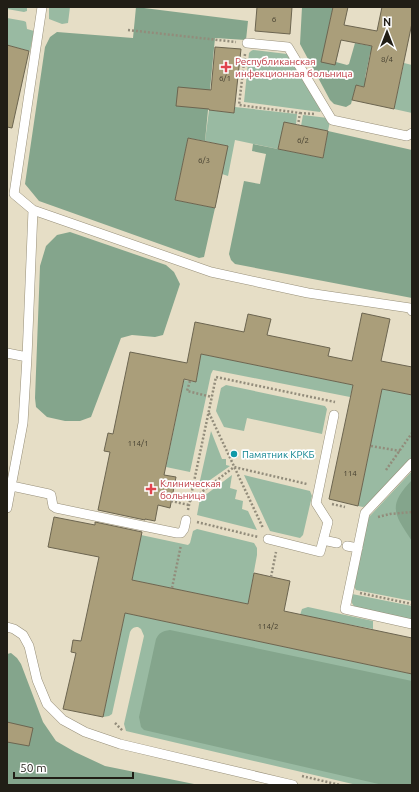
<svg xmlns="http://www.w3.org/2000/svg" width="419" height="792" font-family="Ubuntu,sans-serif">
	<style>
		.green { fill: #99baa2 }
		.forest { fill: #84a58c }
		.building { fill: #aa9e7a; stroke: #6c6550 }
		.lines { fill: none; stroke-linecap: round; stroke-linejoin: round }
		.lane-casing { stroke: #978f79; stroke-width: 10 }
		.path { stroke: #928c7b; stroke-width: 2.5; stroke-dasharray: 2 2; stroke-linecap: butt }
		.lane { stroke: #fff; stroke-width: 9 }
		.health-dot { fill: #e0444e; stroke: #fff; stroke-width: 1.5 }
		.culture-dot { fill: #0f9aa8; stroke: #fff; stroke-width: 1.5 }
		.labels { text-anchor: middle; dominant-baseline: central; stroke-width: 3.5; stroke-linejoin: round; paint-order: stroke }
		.number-label { font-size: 8px; fill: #433e2f }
		.health-label { font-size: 10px; fill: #be3a42; stroke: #fff; text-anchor: start }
		.culture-label { font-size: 10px; fill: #0d838f; stroke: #fff; text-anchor: start }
	</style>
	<rect width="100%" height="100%" fill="#e6dec6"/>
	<path class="green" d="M7,7h20v4l-3,1 -17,-3z
		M49,7h21l-2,16 -6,1 -13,-5z
		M7,18l17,3 2,1 1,7 7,2 -4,20 -23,-6z
		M253,50l34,4 34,56 -1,2 -76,-10 5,-49 2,-2z
		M404,63l8,2v48l-18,-4z
		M235,107l62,7 -1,11 -12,-2 -6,26 -43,-9 -7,36 -6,-2 5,-28 -22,-5 4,-31 25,3z
		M303,115l25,3 2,3 -2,10 -27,-5z
		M201,354l152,31 -3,12 -137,-27 -2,4 -21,98 -24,-5 18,-87 12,2z
		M226,385l99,21 2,3 -5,25 -75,-16 -3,13 -20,-4 -8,-16 5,-23z
		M382,389l30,6v63l-44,47 -5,2 -5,-1z
		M211,431l11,28h4v6l4,1 -30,21 -1,-2z
		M412,471v130l-56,-11 -2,-4 13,-67z
		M232,475l-2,13 7,2 -2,9 8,2 -1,8 6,2 9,19 -60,-15 3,-16z
		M244,475l66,16 2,5 -9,39 -3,3 -30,-7z
		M197,529l57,14 3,5v7l-9,49 -116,-24 9,-45 47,10 2,-2 3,-12z
		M352,594l60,12v14l-57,-12 -3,-5z
		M308,607l65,14v8l-73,-14 2,-6z
		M125,613l287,61v111h-55l-231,-54 -2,-7 20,-88 -3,-7 -3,-2c-4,0 -6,1 -8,5l-18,82 -3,2 -6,1z"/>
	<path class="forest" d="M136,7l112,14 -2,19 -31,-2 -10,103 -17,-3 -13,62 40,8 -11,49 -5,1 -160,-57 -14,-17 20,-137 5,-10 7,-5 76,6z
		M302,7h31l-5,23 14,3 -6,29 11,3 2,-1 6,-21 21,4 -6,7 -5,24 17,4 -1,8 -25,-5 -5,19 -5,3 -12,-3 -4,-4 -30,-56z
		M328,131l84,19v148l-177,-34 -4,-4 -2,-6 15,-73 16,3 6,-30 -14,-3 1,-7 70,14z
		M70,232l96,33 8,7 6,12 -17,51 -8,2 -23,-2 -11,3 -30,79 -11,4h-15l-18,-4 -11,-10 -1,-9 5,-132 6,-20 11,-11z
		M412,480v61c-18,-27 -25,-35 0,-61z
		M170,630l242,51v104h-29l-239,-55 -3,-3 -2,-10 17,-78c3,-6 6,-8 14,-9z
		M11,653l6,5 4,6 22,58 13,19 19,11 30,14 94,19h-192v-131z"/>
	<path class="building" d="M257,7h35l-2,27 -35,-3z
		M333,7h15l-4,18 33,6 5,-24h30v16l-18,86 -42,-9 4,-15 8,2 8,-41 -31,-6 -6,25 -14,-3z
		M7,45l22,6 -17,77 -5,-1z
		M215,47l26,2 -7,64 -25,-3v-1l-33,-3 2,-19 33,3z
		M284,122l44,9 -5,27 -45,-9z
		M188,138l40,8 -13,62 -40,-8z
		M362,313l28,6 -9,42 31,6v28l-30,-6 -24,117 -29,-7 24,-114 -152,-31 -5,28 -12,-3 -20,96 12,2 -6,31 -12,-3 -3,16 -10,-2v1l-47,-10 12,-58 -6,-1 4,-18 5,1 17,-82 57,11 8,-41 49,10 4,-18 23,5 -4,16 63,13 -2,8 24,5z
		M54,517l41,8v-3l47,10 -10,48 116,24 6,-31 36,8 -6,30 128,27v36l-287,-61 -22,104 -40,-8 13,-56 -5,-1 2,-12 8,1 18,-84 -51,-10z
		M7,722l26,6 -4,18 -22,-4z"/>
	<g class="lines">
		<g class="lane-casing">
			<path id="lane" d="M42,7l-28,187 19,16 178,62 97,21 102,15 2,3
				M247,43l41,4 44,73 75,16 5,-3
				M7,353l20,4
				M412,463l-47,50 -20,96 67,15
				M7,485l42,9 2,1 2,11 3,2 121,25h4l3,-4 2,-9
				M7,508l16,-85 4,-66 6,-147
				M268,539l52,13 8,-30 -12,-19 18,-88
				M323,540l14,3
				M347,546l11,2
				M7,627l7,2 9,6 6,11 8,34 10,24 16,16 22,12 35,12 173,41"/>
		</g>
		<path class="path" d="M128,30l108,12
			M245,54l-6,51 61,8 -2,12
			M300,113l15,1
			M190,381l-3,10 25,6
			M209,413l54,115
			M371,446l29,5
			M386,470l26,-37
			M171,501l18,4
			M190,501l44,-34 73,17
			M332,504l13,3
			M188,510l28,-133 119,25
			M378,517l12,-3 22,-2
			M197,522l61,15
			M271,577l5,-25
			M172,588l9,-43
			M360,593l52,11
			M115,723l8,8
			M302,776l38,9"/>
		<use href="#lane" class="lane"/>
	</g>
	<g class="health-dot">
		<path d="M224 61h4v4h4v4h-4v4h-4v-4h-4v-4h4z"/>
		<path d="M149 483h4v4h4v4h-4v4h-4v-4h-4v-4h4z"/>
	</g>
	<circle class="culture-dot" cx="234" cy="454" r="4"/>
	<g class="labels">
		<g class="number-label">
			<text x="274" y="19">6</text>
			<text x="387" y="59">8/4</text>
			<text x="225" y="78">6/1</text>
			<text x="303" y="140">6/2</text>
			<text x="204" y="160">6/3</text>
			<text x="138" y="443">114/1</text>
			<text x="350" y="473">114</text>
			<text x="268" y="626">114/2</text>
		</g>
		<g class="health-label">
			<text x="235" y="61">Республиканская<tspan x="235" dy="12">инфекционная больница</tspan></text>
			<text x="160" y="483">Клиническая<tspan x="160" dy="12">больница</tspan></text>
		</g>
		<g class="culture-label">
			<text x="242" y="454">Памятник КРКБ</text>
		</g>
	</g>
	<rect width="419" height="792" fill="none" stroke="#211e16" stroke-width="16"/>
	<g transform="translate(387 32)" stroke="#ffffff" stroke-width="3" paint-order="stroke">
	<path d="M0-3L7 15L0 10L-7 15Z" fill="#211e16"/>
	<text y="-6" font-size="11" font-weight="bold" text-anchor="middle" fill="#211e16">N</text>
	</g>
	<path d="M14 772v6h119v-6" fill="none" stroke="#211e16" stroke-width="2"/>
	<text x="20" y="772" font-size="12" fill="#211e16" stroke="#ffffff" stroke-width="3" paint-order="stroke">50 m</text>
</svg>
